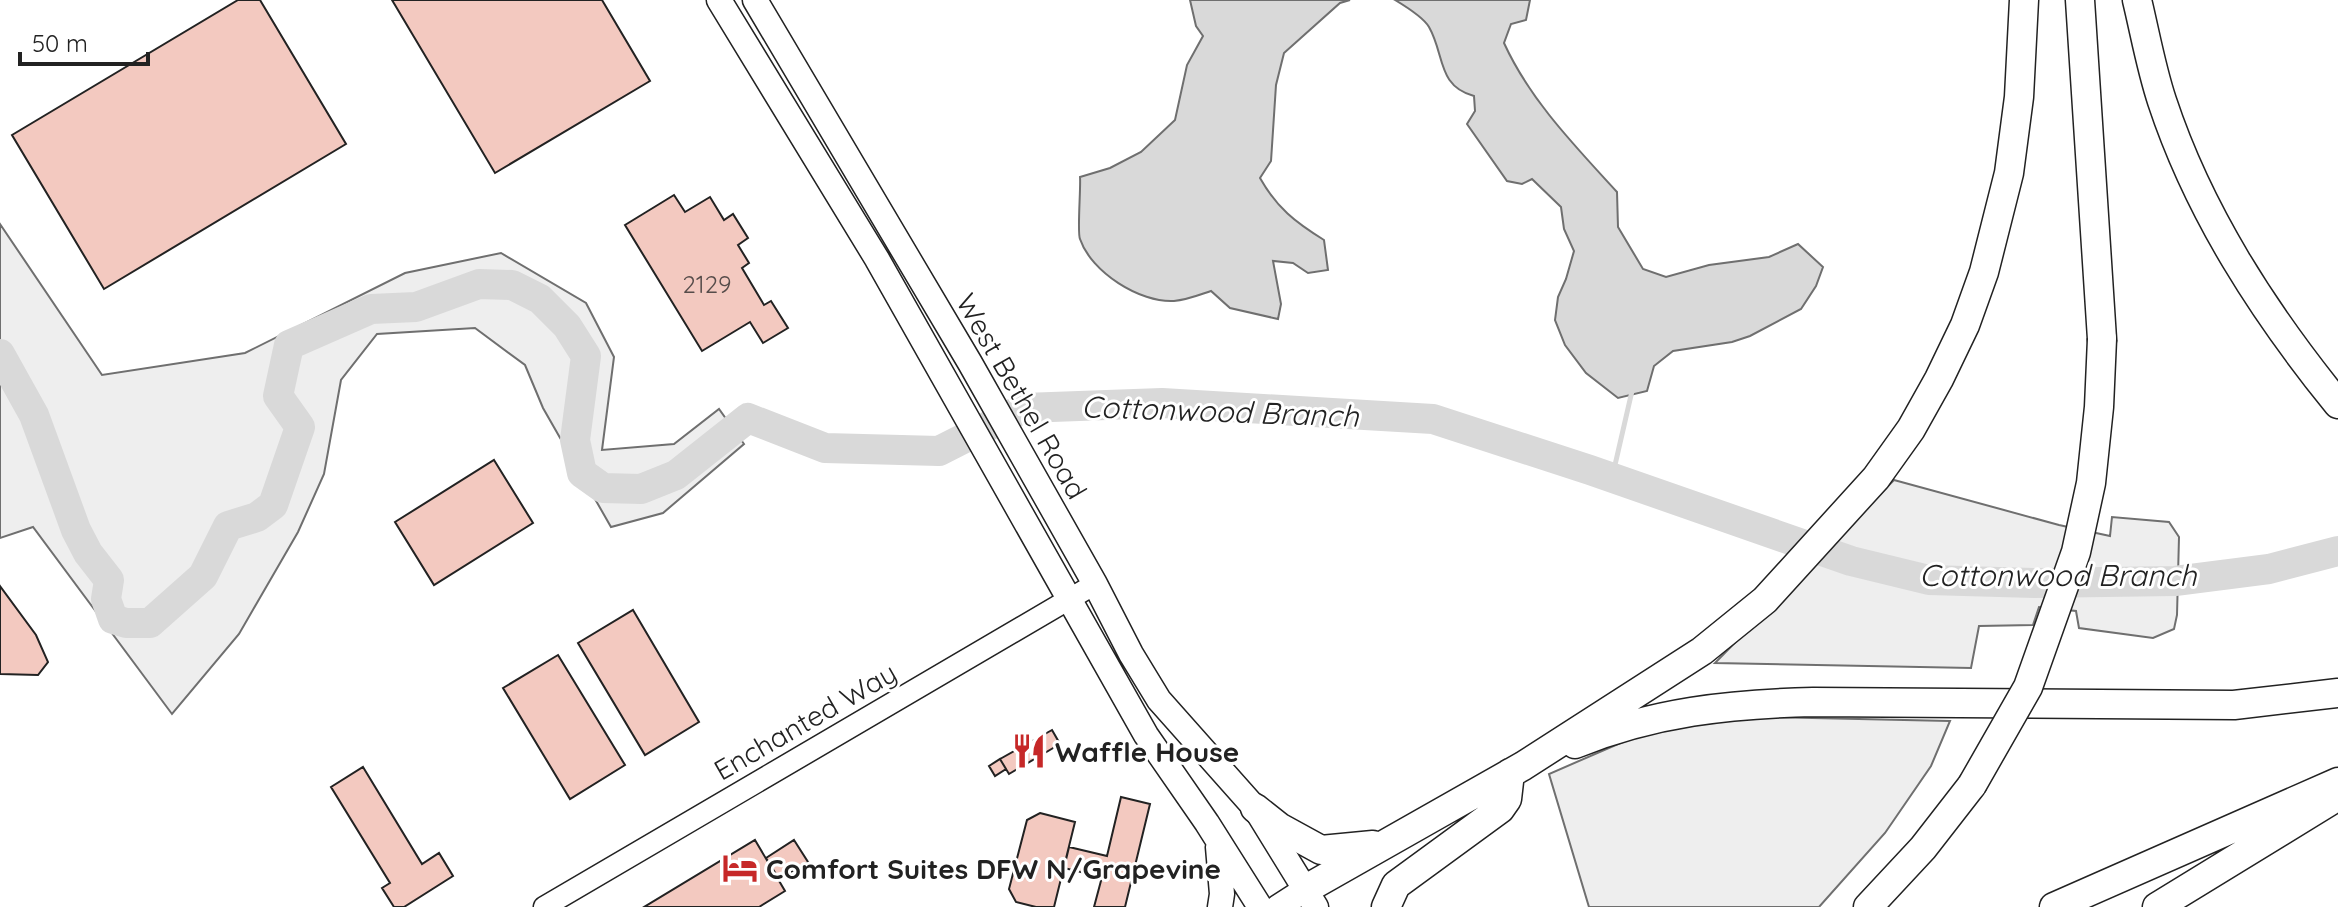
<svg xmlns="http://www.w3.org/2000/svg" width="2338" height="907" font-family="Quicksand,sans-serif">
	<style>
		.green { fill: #eee; stroke: #6f6f6f; stroke-width: 2 }
		.water { fill: #d9d9d9; stroke: #6f6f6f; stroke-width: 2 }
		.lines { fill: none; stroke-linecap: round; stroke-linejoin: round }
		.stream { stroke: #d9d9d9; stroke-width: 5 }
		.river { stroke: #d9d9d9; stroke-width: 30 }
		.building { fill: #f3c9c0; stroke: #222; stroke-width: 2 }
		.minor-casing { stroke: #222; stroke-width: 23 }
		.major-casing { stroke: #222; stroke-width: 27 }
		.highway-casing { stroke: #222; stroke-width: 31 }
		.minor { stroke: #fff; stroke-width: 20 }
		.major { stroke: #fff; stroke-width: 24 }
		.highway { stroke: #fff; stroke-width: 28 }
		.highway-bridge-casing { stroke: #222; stroke-width: 31; stroke-linecap: butt }
		.highway-bridge { stroke: #fff; stroke-width: 28 }
		.labels { text-anchor: middle; dominant-baseline: central; stroke-width: 6; stroke-linejoin: round; paint-order: stroke }
		.number-label { font-size: 24px; fill: #564c4a }
		.street-label { font-size: 28px; fill: #222; stroke: #fff }
		.poi-label { font-size: 28px; font-weight: bold; fill: #222; stroke: #fff; text-anchor: start }
		.water-label { font-size: 30px; font-style: italic; fill: #222; stroke: #fff }
	</style>
	<rect width="100%" height="100%" fill="#fff"/>
	<path class="green" d="M0,224l102,151 143,-22 160,-80 96,-20 85,50 28,54 -12,93 72,-6 45,-35 25,35 -81,69 -52,14 -68,-119 -18,-43 -50,-37 -98,6 -36,46 -17,94 -26,58 -59,102 -67,80 -139,-187 -33,11z
		M1894,480l165,45 51,11 2,-19 57,5 10,15 -2,78 -3,14 -21,9 -74,-10 -3,-17 -37,-4 -6,18 -54,1 -8,42 -256,-5z
		M1723,716l227,5 -19,45 -46,67 -66,74h-230l-40,-133 113,-49z"/>
	<path class="water" d="M1190,0h160l-10,3 -56,50 -8,32 -5,76 -11,17c17,30 35,44 64,62l4,30 -20,3 -15,-10 -20,-2 8,43 -3,15 -48,-11 -19,-17c-12,4 -24,9 -37,10 -34,2 -83,-29 -94,-62 -3,-6 1,-51 0,-62l30,-9 31,-16 34,-32 12,-55 16,-29 -7,-10z
		M1395,0h135l-4,20 -15,4 -7,19c26,57 71,103 113,149l1,35 25,42 23,8 43,-12 60,-8 29,-13 25,23 -7,19 -15,23 -51,27 -18,6 -59,9 -19,15 -7,25 -29,7 -32,-25 -21,-28 -10,-25 3,-23 8,-18 8,-28 -10,-22 -3,-22 -29,-28 -10,5 -15,-3 -40,-57 8,-13 -1,-15c-37,-10 -29,-41 -45,-69 -6,-10 -24,-21 -34,-27z"/>
	<g class="lines">
		<path class="stream" d="M1612,478l20,-87"/>
		<path class="river" d="M0,354l34,61 42,115 12,23 21,27 -3,19 7,20 13,4h24l53,-47 25,-50 29,-9 16,-12 27,-78 -22,-31 11,-51 82,-36 45,-2 63,-23 33,1 28,14 27,27 19,30 -11,84 7,33 21,15 38,1 35,-14 72,-57 77,30 114,3 85,-43 138,-5 271,16 157,51 261,91 78,19 106,3 140,-2 94,-12 69,-18"/>
	</g>
	<path class="building" d="M238,0h22l86,144 -242,145 -92,-154z
		M392,0h210l48,81 -155,92z
		M674,195l11,17 25,-15 14,23 9,-6 15,24 -10,7 11,18 -7,5 22,37 7,-4 17,27 -25,15 -13,-21 -48,29 -77,-126z
		M494,460l39,63 -99,62 -39,-63z
		M0,586l36,49 12,27 -10,13 -38,-1z
		M633,610l66,112 -54,33 -67,-112z
		M558,655l67,110 -55,34 -67,-111z
		M1052,730l8,14 -51,30 -9,-15z
		M1000,759l6,10 -11,7 -6,-10z
		M363,767l59,97 17,-11 14,23 -49,31h-10l-12,-19 8,-5 -59,-96z
		M1121,797l29,7 -25,103h-31l8,-30 -38,-9 5,-21 38,9z
		M1040,813l35,9 -21,85h-18l-20,-5 -7,-13 18,-69z
		M755,840l30,51 -26,16h-115z
		M794,840l14,22 -29,17 -13,-21z"/>
	<g class="lines">
		<g class="minor-casing">
			<path id="minor" d="M544,907l551,-323"/>
		</g>
		<g class="major-casing">
			<path id="major" d="M719,0l158,259 269,476 61,88 53,84
				M755,0l215,363 125,221 36,70 28,46 96,108 61,99
				M1218,847l4,47 -2,13
				M1278,907l28,-18"/>
		</g>
		<g class="highway-casing">
			<path id="highway" d="M2080,0l22,339
				M2137,0c8,33 14,68 25,101 37,112 102,212 176,303
				M1575,744c79,-32 154,-40 238,-42l421,3 104,-12
				M1255,808l24,19 42,23 52,-5
				M1306,889l217,-123 179,-115 63,-51 111,-122 35,-49 28,-50 26,-54 19,-53 25,-99 10,-76 5,-97
				M1386,907l10,-22 104,-76 7,-10 3,-26
				M1868,907l55,-59 49,-63
				M2054,907l284,-125
				M2157,907l173,-106"/>
		</g>
		<use href="#minor" class="minor"/>
		<use href="#major" class="major"/>
		<use href="#highway" class="highway"/>
		<g class="highway-bridge-casing">
			<path id="highway-bridge" d="M1972,785l56,-98 48,-135 15,-69 8,-76 3,-68"/>
		</g>
		<use href="#highway-bridge" class="highway-bridge"/>
	</g>
	<defs>
		<g id="restaurant-bare" transform="scale(2.76)"><path d="M-5-6h1v4h1v-4h1v4h1v-4h1v5L-1.5 .5V6h-2V.5L-5-1ZM5-6V6H3V1.5H1.5Q1.5-4 5-6Z" fill="#c62828" stroke="#fff" stroke-width="2.5" paint-order="stroke"/></g>
		<g id="hotel-bare" transform="scale(2.76)"><path d="M-6-4.5h1.5V1H6V5H4.5V3h-9V5H-6ZM-4 0a1.8 1.8 0 1 1 3.6 0ZM.5 0V-2.5h3Q6-2.5 6 0Z" fill="#c62828" stroke="#fff" stroke-width="2.5" paint-order="stroke"/></g>
	</defs>
	<g fill-rule="evenodd">
		<use href="#restaurant-bare" x="1029" y="751"/>
		<use href="#hotel-bare" x="740" y="868"/>
	</g>
	<g class="labels">
		<g class="number-label">
			<text x="707" y="284">2129</text>
		</g>
		<g class="street-label">
			<text transform="translate(1022 396) rotate(60)">West Bethel Road</text>
			<text transform="translate(805 721) rotate(-30)">Enchanted Way</text>
		</g>
		<g class="poi-label">
			<text x="1055" y="751">Waffle House</text>
			<text x="766" y="868">Comfort Suites DFW N/Grapevine</text>
		</g>
		<g class="water-label">
			<text transform="translate(1220 411) rotate(2)">Cottonwood Branch</text>
			<text x="2058" y="575">Cottonwood Branch</text>
		</g>
	</g>
	<path d="M20 52v12h128v-12" fill="none" stroke="#222222" stroke-width="4"/>
	<text x="32" y="52" font-size="24" fill="#222222" stroke="#ffffff" stroke-width="6" paint-order="stroke">50 m</text>
</svg>
